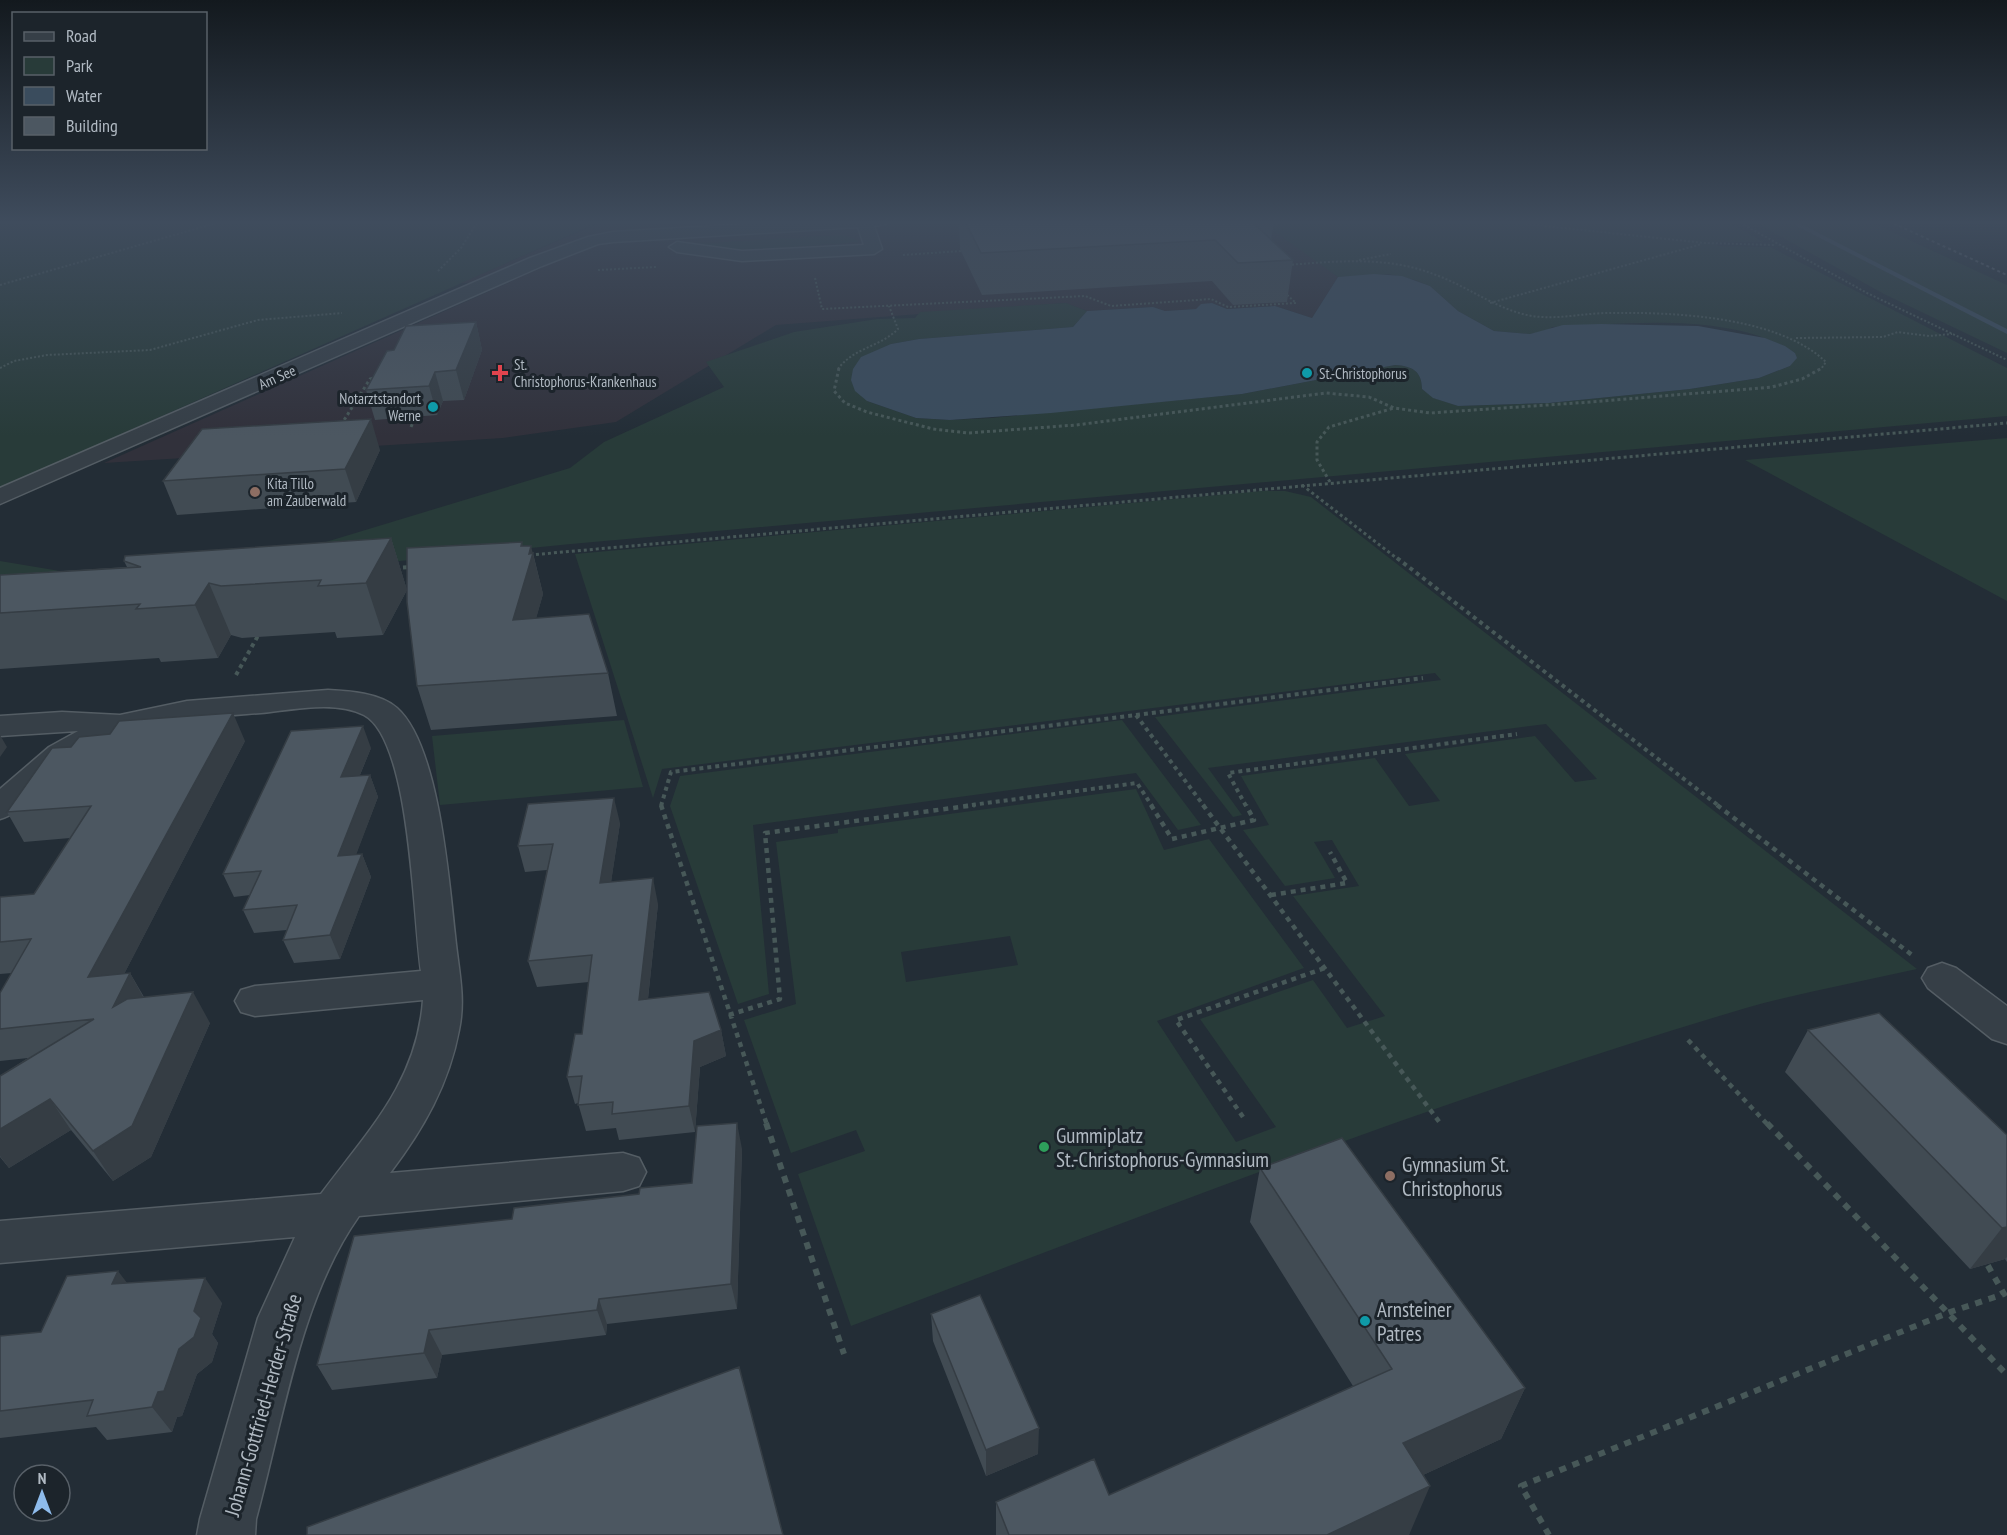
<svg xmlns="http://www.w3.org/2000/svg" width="2007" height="1535" font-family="'PT Sans Narrow',sans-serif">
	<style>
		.medical { fill: #31313b }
		.green { fill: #283b39; fill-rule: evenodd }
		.water { fill: #3a4c5d }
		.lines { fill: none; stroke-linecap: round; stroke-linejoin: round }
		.stream { fill: #3a4c5d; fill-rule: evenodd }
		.minor-casing { stroke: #545d64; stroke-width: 3 }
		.path-far4 { stroke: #475858; stroke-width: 2; stroke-dasharray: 2 2; stroke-linecap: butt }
		.path-far3 { stroke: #475858; stroke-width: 3; stroke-dasharray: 3 3; stroke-linecap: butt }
		.path-far2 { stroke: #475858; stroke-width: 4; stroke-dasharray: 4 4; stroke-linecap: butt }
		.path-far1 { stroke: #475858; stroke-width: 4.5; stroke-dasharray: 5 5; stroke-linecap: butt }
		.path { stroke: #475858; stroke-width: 6; stroke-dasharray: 7 7; stroke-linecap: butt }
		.minor { fill: #363f47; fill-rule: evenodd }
		.rail { stroke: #59636d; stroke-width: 2; stroke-dasharray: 3 3; stroke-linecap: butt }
		.wall { fill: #414b53 }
		.shaded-wall { fill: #353d44 }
		.building { fill: #4c5761; stroke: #353d44; stroke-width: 1.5 }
		.health-dot { fill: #e0444e; stroke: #1c242b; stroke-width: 2 }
		.culture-dot { fill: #0f9aa8; stroke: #1c242b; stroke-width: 2 }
		.education-dot { fill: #8d6e63; stroke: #1c242b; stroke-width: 2 }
		.leisure-dot { fill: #2e9e5b; stroke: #1c242b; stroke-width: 2 }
		.labels { text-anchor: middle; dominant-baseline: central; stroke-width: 6; stroke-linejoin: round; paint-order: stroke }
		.far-poi-label { font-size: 15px; fill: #b1bac3; stroke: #1c242b; text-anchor: start }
		.far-street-label { font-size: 15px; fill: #b1bac3; stroke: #1c242b }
		.near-poi-label { font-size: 21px; fill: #b1bac3; stroke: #1c242b; text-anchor: start }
		.near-street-label { font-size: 21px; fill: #b1bac3; stroke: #1c242b }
	</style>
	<rect width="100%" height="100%" fill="#232d36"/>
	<path class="medical" d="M604,221h665l69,56 -26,41 -37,-12 -48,3 -15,-6 -16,6 -31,2 -12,-4 -66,4 -22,-8 -289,22 -160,97 -113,16 -399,25 406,-181 -50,1z"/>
	<path class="green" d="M0,221h601l-601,267z
		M1260,221h467l36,21h-48l3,4 52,1 237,121v48l-1436,128 -421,42h-150v-25l90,15 216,-28 264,-80 34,-26 120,-55 -18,-25 88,-30 83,-13 38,-1 5,-6 146,-9 21,8 -14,16 -154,12 -28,5 -24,57 49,17 34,2 41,-2 251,-24 153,-29c17,1 27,6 27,24l12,9 24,8 91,-3 141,-14 69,-11 31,-12 5,-13c-65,-42 -169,-29 -243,-26l-5,4 -17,3 -36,-3 -36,-20 -28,-25 -15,-6 -26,-6 -51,3z
		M1753,221h115l139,64v68l-123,-59z
		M843,235l15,5v2l-121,9 -44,-7z
		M2007,438v163l-262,-141z
		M1262,491h23l26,6 606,472c-57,13 -115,23 -171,39 -304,90 -599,206 -895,318l-53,-152 67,-23 -9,-21 -65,23 -47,-133 52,-16 -20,-162 62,-9v-4l298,-40 28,61 45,-11 95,129 -147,53 79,121 40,-15 -76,-108 113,-39 34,48 38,-12 -92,-120 66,-10 -27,-46 -18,2 21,36 -50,8 -42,-56 26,-5 -28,-49 134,-18 34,48 31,-5 -35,-47 130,-18 40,46 22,-3 -51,-55 -338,44 34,47 -9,2 -78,-100 286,-37 -6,-7 -773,96 -9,29 -78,-244zM1010,936l8,29 -112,17 -5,-30z
		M624,720l19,67 -203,18 -8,-69z
		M1122,720l79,105 -23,5 -42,-57 -383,52 16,169 -31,10 -68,-198 10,-30z"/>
	<path class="water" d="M1374,274l28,2 28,10 28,25 36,20 36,3 33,-9 38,-1 97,2 67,12 20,8 10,7 2,5 -7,8 -31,12 -69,11 -141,14 -91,3 -25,-8 -11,-9c0,-18 -10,-23 -27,-24l-153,29 -191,19 -101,7 -34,-2 -49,-17 -12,-10 -4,-11 2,-11 8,-12 30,-13 28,-5 154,-12 14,-16 66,-4 12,4 31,-2 5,-5 11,-1 15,6 48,-3 37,12 26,-41z"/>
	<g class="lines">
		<path class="stream" d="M1787,221h8l212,108v5z"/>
		<g class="minor-casing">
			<path id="minor" d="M799,221h89l-2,3 -12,2 8,23 -8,5 -132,7 -65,-9 -8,-5 8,-5 65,9 122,-6 -6,-18 -245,15 -15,2 -56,22 -542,238v-16l530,-230 58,-21 25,-5z
				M328,690c21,1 52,3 69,18 42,37 52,173 58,227 3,33 11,62 4,95 -10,54 -36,100 -69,143l233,-20 16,5 7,14 -7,14 -16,5 -264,25c-59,83 -76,205 -103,303l-1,16h-58l3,-16 58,-201 37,-81 -295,26v-42l321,-27c46,-62 96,-111 102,-194l-168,16 -14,-4 -6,-11 6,-11 14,-4 166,-15c-8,-53 -10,-231 -57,-256 -29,-15 -72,-5 -103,-2 -54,4 -111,6 -160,31 -21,11 -42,26 -59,42 -14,13 -24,28 -42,33v-30l49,-42 29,-16 -78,5v-20l62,-4 58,3 67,-14z
				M1942,963l14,5 51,38v38l-15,-5 -64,-51 -6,-10 6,-10z"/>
		</g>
		<path class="path-far4" d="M1497,221l208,22 69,2
			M1737,221l130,72 140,67
			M903,255l58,-4
			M1359,260l32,-6
			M1288,265c50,-4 101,-9 148,10 33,12 61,35 96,41 26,4 51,-3 77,-3 64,-1 169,3 217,49l-5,7
			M598,270l58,-3
			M438,271l23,-23 17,-27
			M815,278l7,31 263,-13 26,10 100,-7 17,8 68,-4 -11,-10
			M0,285l223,-64
			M1490,303l212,-59
			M1796,338l87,-1 15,-5 31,4 23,-2
			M0,368l14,-7 33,-6 103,-5 108,-30 84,-7
			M838,369c15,-21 42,-22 60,-40l-9,-23"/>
		<path class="path-far3" d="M839,368l-5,23 11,12 22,9 66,17 35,4 108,-8 250,-32 43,4 25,11 36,5 161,-11 181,-15 30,-8 20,-11
			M341,425l29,-46 4,-1
			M411,427l5,-12
			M1330,482l-13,-22v-18l12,-15 65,-19
			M1302,485l97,75
			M530,555l1477,-132"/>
		<path class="path-far2" d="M1397,558l322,248
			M395,568l17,-1
			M236,675l23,-41
			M1136,715l287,-37
			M661,806l10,-34 465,-57 68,91
			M964,806l173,-23 15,23
			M1246,806l-18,-33 289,-39"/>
		<path class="path-far1" d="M661,805l106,320
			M1151,805l21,34 82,-19 -8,-15
			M1203,805l237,318
			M1717,805l195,150
			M1271,895l76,-12 -17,-31
			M729,1015l51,-16 -15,-166 210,-28
			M1688,1040l80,85
			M1243,1117l-67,-97 149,-52"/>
		<path class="path" d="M766,1123l78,231
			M1767,1123l240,252
			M1549,1535l-28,-49 429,-174 54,-18 -17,-30"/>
		<use href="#minor" class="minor"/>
		<path class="rail" d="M1888,221l119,54"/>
	</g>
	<path class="wall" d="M959,221h315l-3,19 22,20 -6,42 -54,3 -21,-24 -230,14 -22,-46z
		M476,322l6,28 -18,50 -21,1 -6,14 -62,5 -9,-30 28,-40z
		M380,450l-24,52 -179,13 -14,-34z
		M391,538l16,52 -24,45 -46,3 -2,-6 -93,6 -11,-3 -13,23 -57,4 -2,-4 -159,11v-94l127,-8 -3,-6z
		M523,546l10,7 10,41 -7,24 72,55 9,43 -186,14 -14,-44z
		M245,741l-121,233 6,-1 14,24 66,26 -59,134 -38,24 -42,-51 -62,38 -9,-11v-81l28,-18 -28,3v-68l12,-20 -12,1v-77l34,-3 36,-56 -46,4 -17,-30z
		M371,748l-11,27h10l8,22 -22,57h6l9,23 -31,82 -46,4 -11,-23 4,-10 -33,3 -11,-23 7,-15 -16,2 -11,-23z
		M620,823l-9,59 47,22 -10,95 73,31 5,26 -26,11 -5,65 -76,8 -3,-12 -30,3 -8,-28 -3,1 -8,-27 15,-43 7,-52 -52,5 -9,-26 19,-91 -22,2 -7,-26z
		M1808,1030l199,105v127l-2,-3 -35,10 -185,-197z
		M742,1149l-5,160 -130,15 -1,11 -164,20 -5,23 -105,12 -15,-25 195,-146 180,-36z
		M1260,1168l265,220 -24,51 -78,36 -14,60h-413v-33l113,-7 244,-109 -103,-164z
		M127,1283l95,20 -10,31 6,9 -6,19 -15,12 -15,42 -5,1 -5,15 -65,8 -11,-13 -96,11v-102l41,-4z
		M931,1314l107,140 -52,22 -53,-135z"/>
	<path class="shaded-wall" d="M476,322l6,28 -18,50 -8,-30z
		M435,372l8,29 -6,14 -8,-29z
		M371,419l9,31 -24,52 -11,-33z
		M391,538l16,52 -24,45 -17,-52z
		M522,542l7,26v-14l2,-8 12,48 -19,68 -11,-42 8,-74z
		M209,583l22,52 -13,23 -23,-53z
		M233,713l12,28 -138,266 -19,-30z
		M363,726l8,22 -21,51 -9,-22z
		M0,735l7,12 -7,10z
		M370,775l8,22 -31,82 -9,-23z
		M614,798l6,25 -13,86 -7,-26z
		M362,854l9,23 -31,82 -10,-24z
		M653,878l5,26 -13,122 -6,-26z
		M130,973l17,31 -34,3z
		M193,992l17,31 -59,134 -38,24 -20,-30z
		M721,1030l5,26 -26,11 -5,65 -6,-26 5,-65z
		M50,1099l21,31 -62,38 -9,-12v-27z
		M737,1123l5,26 -5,160 -6,-25z
		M2007,1227v30l-2,2 -35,10 32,-41z
		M118,1271l19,25 -25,-12z
		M205,1278l17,25 -10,31 6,9 -6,19 -15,12 -15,42 -5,1 -5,15 -20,-25 6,-15 36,-81z
		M599,1299l8,25 -1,11 -9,-25z
		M429,1330l13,25 -5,23 -13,-25z
		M1525,1388l-24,51 -117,54 19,-50z
		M1039,1428l-1,26 -52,22v-26z
		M1430,1486l-21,49h-82z"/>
	<path class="building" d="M965,221h286l42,39 -55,3 -23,-23 -234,13z
		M476,322l-20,48 -21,2 -6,14 -63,4 21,-39 7,-1 12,-24z
		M371,419l-26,50 -182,12 39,-52z
		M391,538l-25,45 -48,3 3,-6 -100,6 -12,-3 -14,22 -59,4 4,-5 -140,9v-38l141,-8 -17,-6 1,-5z
		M522,542l-1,4h10l-2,8 4,-1 -20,67 76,-6 19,59 -191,13 -10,-84v-54z
		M233,713l-145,264 42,-4 -17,34 14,-8 66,-7 -61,134 -39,25 -43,-52 -50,30v-53l94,-57 -94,10v-36l31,-54 -31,3v-45l34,-3 57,-88 -84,6 45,-64 19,-1 8,-10 31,-3 9,-13z
		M363,726l-22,51 29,-2 -32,81 24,-2 -32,81 -47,5 14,-35 -54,5 18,-39 -38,3 68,-143z
		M614,798l-14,85 53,-5 -14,122 70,-8 12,38 -27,11 -5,65 -77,8 1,-12 -35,3 4,-29 -15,1 8,-43h7l10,-79 -64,6 25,-117 -35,2 10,-42z
		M1879,1013l128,122v92l-5,1 -194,-198z
		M737,1123l-6,161 -132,15 -2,11 -168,20 -5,23 -107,12 37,-129 158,-17 2,-11 125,-14 1,-6 52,-5 5,-57z
		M1342,1138l183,250 -122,55 27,43 -103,49h-318l-13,-33 98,-43 15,36 283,-126 -132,-201z
		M118,1271l-6,13 93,-6 -11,33 7,7 -7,19 -15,12 -15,42 -6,1 -6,15 -65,9 6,-16 -93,11v-75l41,-4 26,-56z
		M980,1295l59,133 -53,22 -55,-136z
		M739,1367l44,168h-476v-8z"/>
	<linearGradient id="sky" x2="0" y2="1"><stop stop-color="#13191e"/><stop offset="0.51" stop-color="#3f4c5d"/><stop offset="1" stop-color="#3f4c5d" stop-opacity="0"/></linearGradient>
	<rect width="2007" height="436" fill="url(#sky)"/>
	<path class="health-dot" d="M497 364h6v6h6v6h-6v6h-6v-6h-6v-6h6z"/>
	<g class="culture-dot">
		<circle cx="1307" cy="373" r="6"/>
		<circle cx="433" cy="407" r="6"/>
		<circle cx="1365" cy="1321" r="6"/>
	</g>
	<g class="education-dot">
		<circle cx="255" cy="492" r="6"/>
		<circle cx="1390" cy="1176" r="6"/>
	</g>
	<circle class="leisure-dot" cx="1044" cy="1147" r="6"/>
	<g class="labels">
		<g class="far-poi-label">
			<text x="514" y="364">St.<tspan x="514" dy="17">Christophorus-Krankenhaus</tspan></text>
			<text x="1319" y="373">St.-Christophorus</text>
			<text x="421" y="398" text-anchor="end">Notarztstandort<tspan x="421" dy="17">Werne</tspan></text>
			<text x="267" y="483">Kita Tillo<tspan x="267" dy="17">am Zauberwald</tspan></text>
		</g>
		<g class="far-street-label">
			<text transform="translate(277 377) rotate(-24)">Am See</text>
		</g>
		<g class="near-poi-label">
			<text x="1056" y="1135">Gummiplatz<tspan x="1056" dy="24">St.-Christophorus-Gymnasium</tspan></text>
			<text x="1402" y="1164">Gymnasium St.<tspan x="1402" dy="24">Christophorus</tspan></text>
			<text x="1377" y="1309">Arnsteiner<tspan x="1377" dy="24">Patres</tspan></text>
		</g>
		<g class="near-street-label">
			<text transform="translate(263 1405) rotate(-74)">Johann-Gottfried-Herder-Straße</text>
		</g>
	</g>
	<rect x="12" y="12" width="195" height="138" fill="#1c242b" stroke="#586068" stroke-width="1.5"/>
	<rect x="24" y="32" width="30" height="9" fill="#363f47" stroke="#586068" stroke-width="1.5"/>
	<text x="66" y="42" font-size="18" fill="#b1bac3">Road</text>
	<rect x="24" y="57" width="30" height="18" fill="#283b39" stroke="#586068" stroke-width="1.5"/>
	<text x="66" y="72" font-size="18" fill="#b1bac3">Park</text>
	<rect x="24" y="87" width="30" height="18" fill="#3a4c5d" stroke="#586068" stroke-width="1.5"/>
	<text x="66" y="102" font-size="18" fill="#b1bac3">Water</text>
	<rect x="24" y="117" width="30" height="18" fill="#4c5761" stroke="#586068" stroke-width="1.5"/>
	<text x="66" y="132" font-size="18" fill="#b1bac3">Building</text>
	<g transform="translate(42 1493)"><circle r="28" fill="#1c242b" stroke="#586068" stroke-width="1.5"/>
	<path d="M0-4.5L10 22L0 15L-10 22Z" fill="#8ebbeb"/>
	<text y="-9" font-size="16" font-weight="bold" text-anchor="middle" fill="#b1bac3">N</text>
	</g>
</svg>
